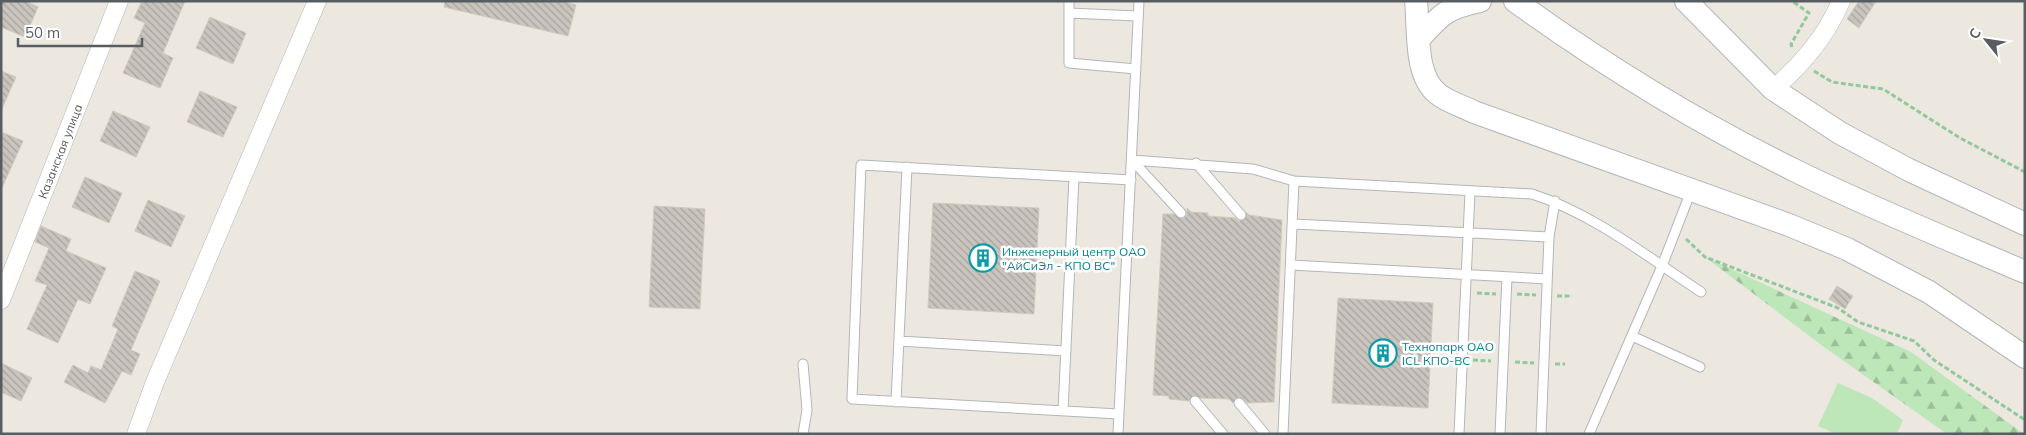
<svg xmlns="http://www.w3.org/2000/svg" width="2026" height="435" font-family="Mulish,sans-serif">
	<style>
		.forest { fill: url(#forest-firs) }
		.pitch { fill: #bde6b9 }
		.building { fill: url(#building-back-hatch); stroke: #d1c9bd }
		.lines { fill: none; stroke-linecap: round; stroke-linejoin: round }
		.service-casing { stroke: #b2b6bb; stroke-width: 11 }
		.minor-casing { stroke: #b2b6bb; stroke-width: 19 }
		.tertiary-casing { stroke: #b2b6bb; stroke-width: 24 }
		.path { stroke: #92c89c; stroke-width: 3; stroke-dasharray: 5 2.5; stroke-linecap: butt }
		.service { stroke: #fff; stroke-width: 9 }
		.minor { stroke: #fff; stroke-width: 18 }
		.tertiary { stroke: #fff; stroke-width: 22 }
		.labels { text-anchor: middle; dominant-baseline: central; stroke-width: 5; stroke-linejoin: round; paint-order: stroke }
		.street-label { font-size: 12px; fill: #585d61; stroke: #fff }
		.culture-label { font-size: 12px; fill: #0d838f; stroke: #fff; text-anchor: start }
	</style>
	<defs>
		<pattern id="forest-firs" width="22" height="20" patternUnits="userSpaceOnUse" patternTransform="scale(1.25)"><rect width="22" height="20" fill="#bde6b9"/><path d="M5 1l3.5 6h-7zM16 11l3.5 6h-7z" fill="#9cbe9a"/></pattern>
		<pattern id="building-back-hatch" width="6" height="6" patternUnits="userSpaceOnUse" patternTransform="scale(1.25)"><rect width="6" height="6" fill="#c9c5be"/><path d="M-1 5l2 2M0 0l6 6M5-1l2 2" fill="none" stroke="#a6a39e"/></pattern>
	</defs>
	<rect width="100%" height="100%" fill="#ece8df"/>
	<path class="forest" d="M1705,257l206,95 113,82h-77l-123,-87z"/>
	<path class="pitch" d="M1838,383l34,15 31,22 -6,14h-61l-18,-8z"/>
	<path class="building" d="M1,1h25l12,6 -13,30 -24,-10z
		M142,1h43l-22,52 10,5 -13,30 -37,-15 22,-50 -11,-5z
		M445,1h116l15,4 -8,31 -124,-29z
		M1859,1h17l-17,27 -12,-9z
		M210,17l36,16 -13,31 -37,-16z
		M1,71l15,6 -15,34z
		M200,91l37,16 -14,30 -36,-15z
		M113,111l37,16 -14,30 -36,-16z
		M1,132l22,9 -22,49z
		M85,177l37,16 -13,30 -37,-16z
		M148,200l37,16 -14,31 -36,-16z
		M933,203l106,5 -5,106 -106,-6z
		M654,206l51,3 -5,100 -51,-2z
		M1187,208l4,4 17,1v3l27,2 4,3 6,-2 1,-7 3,3 33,5 -8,182 -27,1 -9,-6 -5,6 -4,-4 -29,-1 -6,-3 -5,6 -20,-2v-3l-16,-1 10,-181h11l9,5 4,-4z
		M41,226l30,13 -5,12 40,17 -16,36 -12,-5 -20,44 -31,-14 20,-44 -12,-4 14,-33 -14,-6z
		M135,271l25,10 -29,69 9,4 -9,21 -9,-4 -17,32 -41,-21 9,-17 15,8 3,-7 10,4 17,-41 -6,-3z
		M1837,286l16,10 -8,13 -16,-10z
		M1338,298l95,5 -5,105 -96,-5z
		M1,363l31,15 -11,23 -20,-9z"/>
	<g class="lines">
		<g class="service-casing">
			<path id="service" d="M1069,1v62l67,6
				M1069,13l68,3
				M1132,160l121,9 41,12 238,13c60,19 116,63 169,98
				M1132,160l49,53
				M1196,163l45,52
				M1294,224l255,13
				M1291,265l256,14
				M1632,336l68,31
				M899,341l167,10
				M1195,401l28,33
				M896,402l11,-235
				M1239,403l26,31
				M1063,411l11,-234
				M1119,414l-267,-15 9,-234 270,15
				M803,434l4,-24 -4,-46
				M1118,434l21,-433
				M1283,434l11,-253
				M1459,434l11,-242
				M1500,434l7,-157
				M1541,434l8,-197 6,-36
				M1589,434l73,-168 29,-75"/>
		</g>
		<g class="minor-casing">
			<g id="minor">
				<path d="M1773,89c28,-23 54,-54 68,-88"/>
				<path id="s1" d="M1,300l118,-299"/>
				<path d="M136,434l19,-52 162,-381"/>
			</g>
		</g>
		<g class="tertiary-casing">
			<path id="tertiary" d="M1416,1c3,28 -2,75 22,93 10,8 24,12 36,18l315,113 58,24 82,43 96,65
				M1515,1c89,64 183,122 281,170 75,37 152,68 229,101
				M1686,1l87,88 67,44 69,37 116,54
				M1419,39c23,-26 28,-31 61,-38"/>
		</g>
		<path class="path" d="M1792,47l-1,-3 18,-31 -17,-12
			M1814,71l18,11 51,7 77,49 65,34
			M1686,239l19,18 133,51 20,14 56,19 20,19 91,60
			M1477,293l19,1
			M1517,294l19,1
			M1557,296h15
			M1473,360l18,1
			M1515,362l19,1
			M1555,364h10"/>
		<use href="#service" class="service"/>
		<use href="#minor" class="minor"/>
		<use href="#tertiary" class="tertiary"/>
	</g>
	<defs>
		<g id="building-ring" transform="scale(1.4375)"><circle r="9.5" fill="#fff" stroke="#0f9aa8" stroke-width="1.5"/><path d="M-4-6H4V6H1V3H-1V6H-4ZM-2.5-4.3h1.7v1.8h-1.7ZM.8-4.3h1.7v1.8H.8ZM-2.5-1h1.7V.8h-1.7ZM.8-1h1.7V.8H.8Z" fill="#0f9aa8"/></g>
	</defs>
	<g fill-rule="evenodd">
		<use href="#building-ring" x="983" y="258"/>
		<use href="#building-ring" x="1383" y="353"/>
	</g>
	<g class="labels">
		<g class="street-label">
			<text stroke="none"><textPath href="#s1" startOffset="160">Казанская улица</textPath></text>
		</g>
		<g class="culture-label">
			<text x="1002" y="251">Инженерный центр ОАО<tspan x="1002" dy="14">"АйСиЭл - КПО ВС"</tspan></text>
			<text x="1402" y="346">Технопарк OAO<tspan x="1402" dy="14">ICL КПО-ВС</tspan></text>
		</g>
	</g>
	<rect width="2026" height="435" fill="none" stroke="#585d61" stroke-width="5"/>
	<g transform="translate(1986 40) rotate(300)" stroke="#ffffff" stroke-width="4" paint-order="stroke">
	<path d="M0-4L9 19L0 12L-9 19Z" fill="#585d61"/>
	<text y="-8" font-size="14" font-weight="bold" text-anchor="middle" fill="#585d61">С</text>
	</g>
	<path d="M18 38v8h124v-8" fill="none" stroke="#585d61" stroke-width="2.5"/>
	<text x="25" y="38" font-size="15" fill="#585d61" stroke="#ffffff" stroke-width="4" paint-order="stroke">50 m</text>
</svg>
